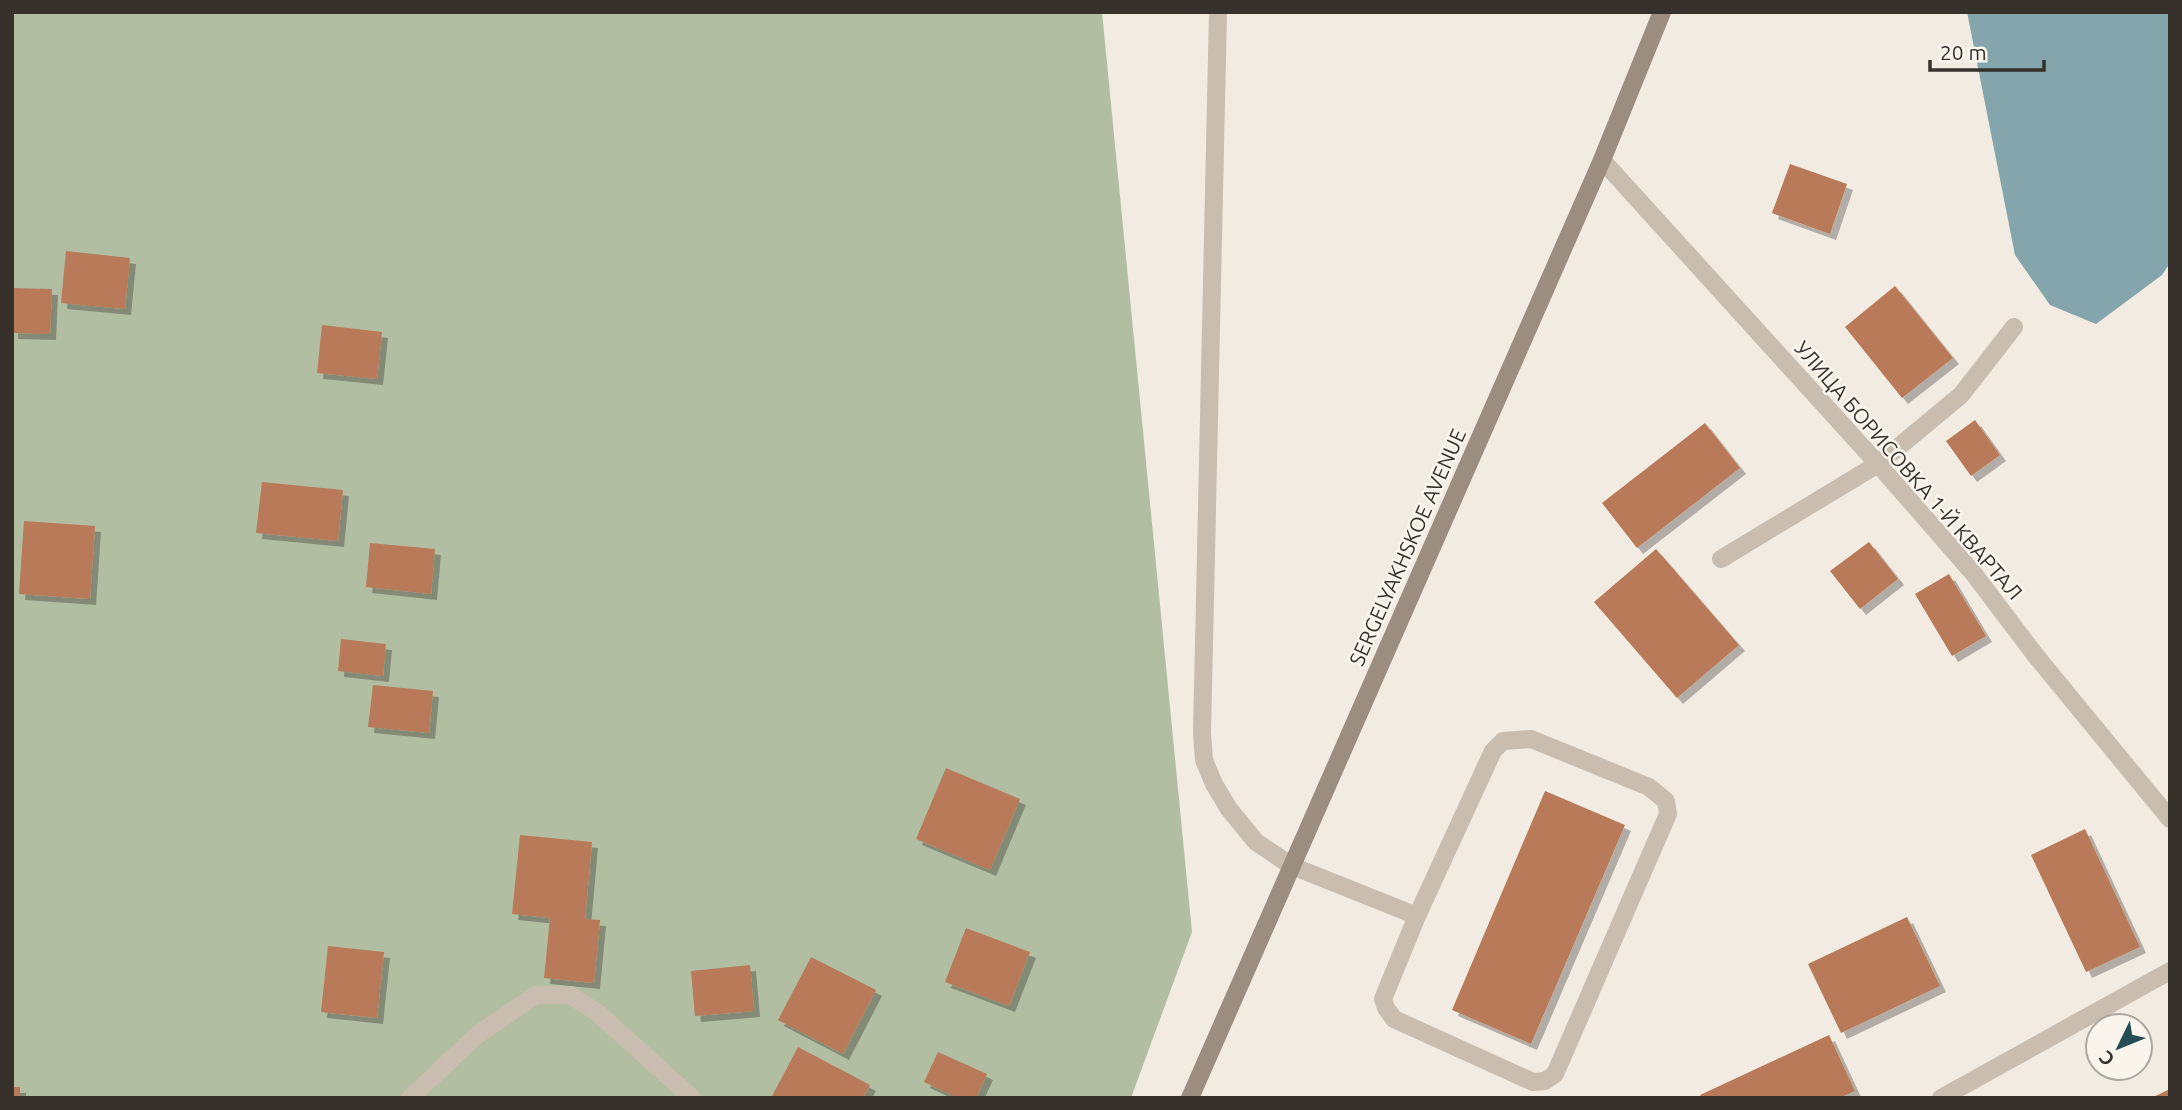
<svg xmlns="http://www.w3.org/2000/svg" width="2182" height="1110" font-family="Ubuntu,sans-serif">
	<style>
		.green { fill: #b2bea2 }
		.water { fill: #83a5ab }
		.building { fill: #b87a58; filter: url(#shadow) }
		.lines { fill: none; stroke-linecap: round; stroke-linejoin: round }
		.service { stroke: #c8bdae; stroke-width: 18 }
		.minor { stroke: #c8bdae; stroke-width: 18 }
		.secondary { stroke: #9b8d7f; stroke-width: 18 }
		.labels { text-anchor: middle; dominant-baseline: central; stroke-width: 5; stroke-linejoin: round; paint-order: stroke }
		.street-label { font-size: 21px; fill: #37312b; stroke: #f9f5ed }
	</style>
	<defs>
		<filter id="shadow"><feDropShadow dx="6" dy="6" stdDeviation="0" flood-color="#0004"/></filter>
	</defs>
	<rect width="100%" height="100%" fill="#f1ebe1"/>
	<path class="green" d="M12,12h1090l90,920 -61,166h-1119z"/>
	<path class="water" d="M1967,12h203v251l-8,12 -66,49 -46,-19 -35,-50z"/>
	<path class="building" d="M1790,164l57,20 -17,50 -58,-21z
		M66,251l64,7 -5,51 -64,-6z
		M1895,286l58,72 -51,40 -57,-71z
		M12,288l40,1 -2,45 -38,-1z
		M322,325l60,7 -5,47 -60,-6z
		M1975,420l25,35 -29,21 -25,-35z
		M1705,423l35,45 -103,80 -35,-45z
		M262,482l81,8 -5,51 -82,-8z
		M24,521l71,5 -5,73 -71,-5z
		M1869,542l29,37 -38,30 -30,-38z
		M370,543l65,6 -4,45 -65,-7z
		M1656,549l83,96 -62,53 -83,-96z
		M1949,574l37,62 -34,20 -37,-62z
		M341,639l45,5 -3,32 -45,-5z
		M373,685l60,6 -4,42 -61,-6z
		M946,768l74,31 -30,71 -74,-31z
		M1545,791l80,34 -94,219 -79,-34z
		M2085,829l55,118 -54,25 -55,-117z
		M520,835l72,7 -7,77 15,1 -6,63 -50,-5 6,-60 -38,-4z
		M1907,917l33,69 -99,47 -33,-69z
		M966,928l64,24 -21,54 -64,-24z
		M328,946l56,6 -7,66 -56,-6z
		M811,957l65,33 -33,64 -65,-34z
		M750,965l4,46 -59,5 -4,-45z
		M1829,1035l26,56 -16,7h-137l-2,-3z
		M798,1047l72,38 -7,13h-92z
		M938,1052l49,22 -11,24h-18l-34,-16z
		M12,1087h8v11h-8z
		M2170,1089v9h-19z"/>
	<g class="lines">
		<path class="service" d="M1218,12l-16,721 2,27 10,24 15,25 27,33 36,24 125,50 -34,83 3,9 8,11 139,63 12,-1 10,-7 113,-260 -2,-13 -17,-14 -118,-48 -28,2 -10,10 -76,165
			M1721,559l157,-95 83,-69 53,-68"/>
		<path class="minor" d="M1602,160l276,304 96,110 62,82 134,163
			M410,1098l67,-63 59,-40h34l28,18 94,85
			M1941,1098l229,-127"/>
		<path class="secondary" d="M1190,1098l412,-938 60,-148"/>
	</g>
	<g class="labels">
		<g class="street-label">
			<text transform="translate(1909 470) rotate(49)">УЛИЦА БОРИСОВКА 1-Й КВАРТАЛ</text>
			<text transform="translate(1407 547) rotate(-66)">SERGELYAKHSKOE AVENUE</text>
		</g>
	</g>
	<rect width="2182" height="1110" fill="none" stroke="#37312b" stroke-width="28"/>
	<g transform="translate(2119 1047) rotate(227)"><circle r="33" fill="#f9f5ed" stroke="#aba79f" stroke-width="2"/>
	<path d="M0-5L12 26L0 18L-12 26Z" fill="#254c54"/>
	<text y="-10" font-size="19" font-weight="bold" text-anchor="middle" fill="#37312b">С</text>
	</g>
	<path d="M1930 60v10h114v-10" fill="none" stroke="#37312b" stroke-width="3.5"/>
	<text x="1940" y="60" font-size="21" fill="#37312b" stroke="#f9f5ed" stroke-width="5" paint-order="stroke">20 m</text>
</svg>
